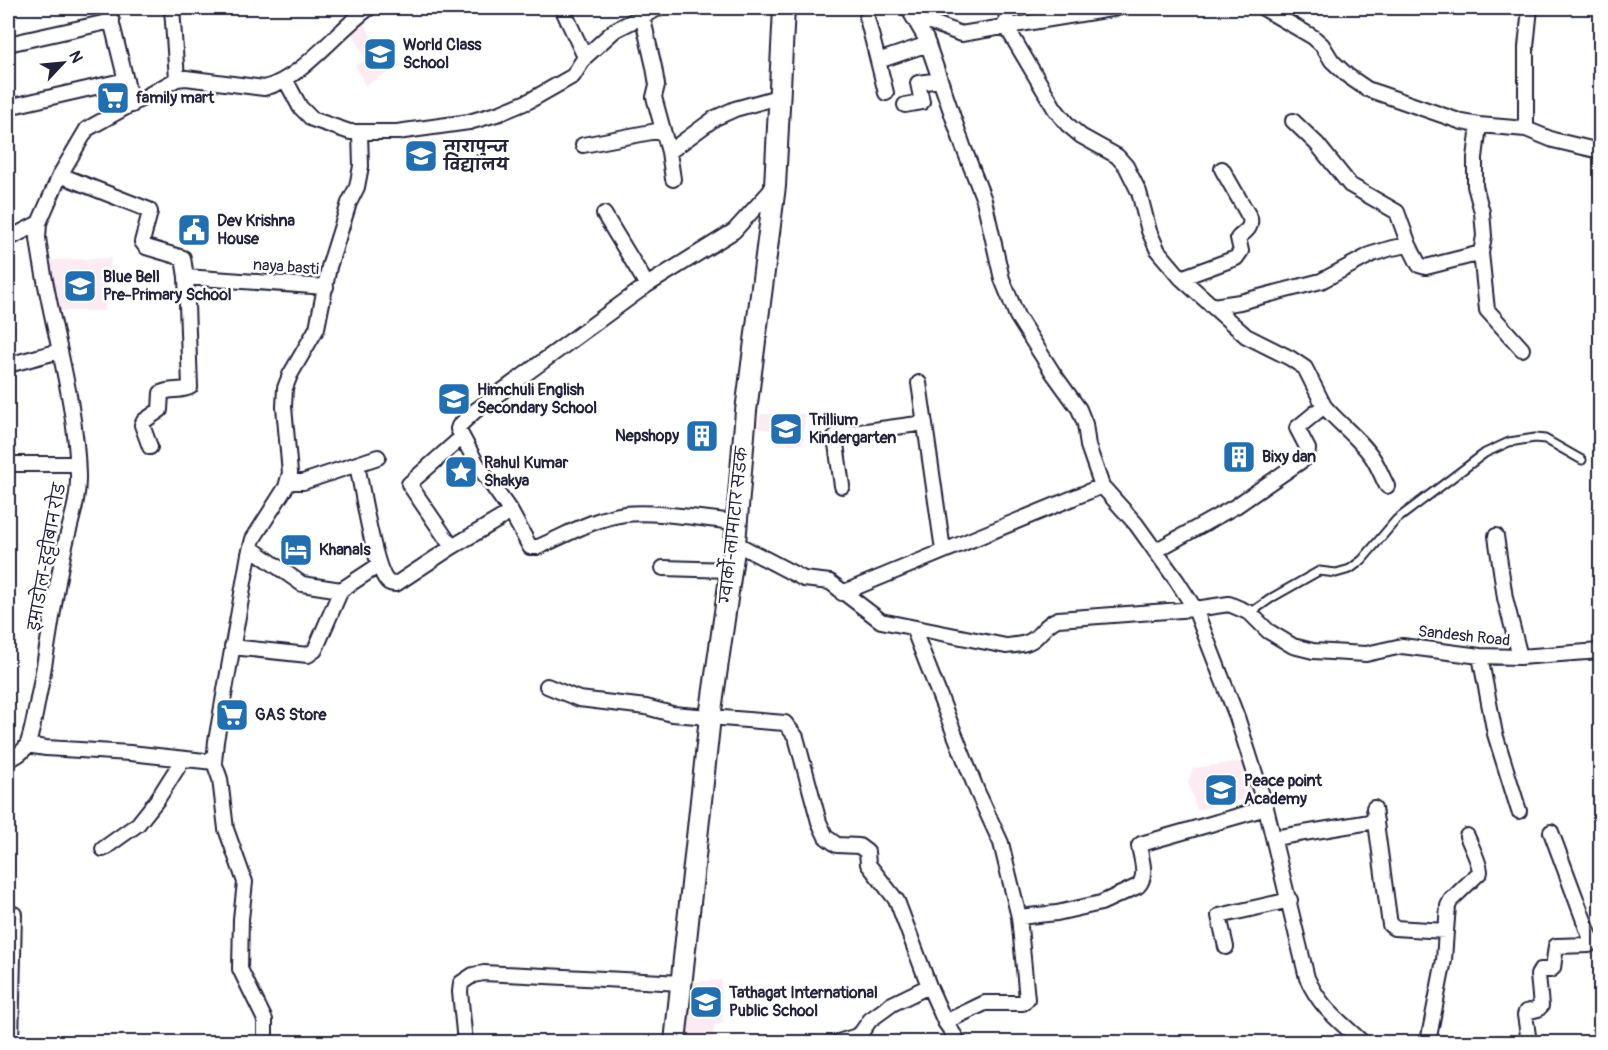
<svg xmlns="http://www.w3.org/2000/svg" width="1608" height="1050" font-family="Pangolin,'Playpen Sans Deva',sans-serif">
	<style>
		.built { fill: #fcebf2 }
		.lines { fill: none; stroke-linecap: round; stroke-linejoin: round }
		.lane-casing { stroke: #22223b; stroke-width: 11 }
		.street-casing { stroke: #22223b; stroke-width: 18 }
		.secondary-casing { stroke: #22223b; stroke-width: 24 }
		.lane { stroke: #fff; stroke-width: 7 }
		.street { stroke: #fff; stroke-width: 14 }
		.secondary { stroke: #fff; stroke-width: 20 }
		.labels { text-anchor: middle; dominant-baseline: central; stroke-width: 5; stroke-linejoin: round; paint-order: stroke }
		.poi-label { font-size: 16px; font-weight: bold; fill: #22223b; stroke: #fff; text-anchor: start }
		.street-label { font-size: 16px; fill: #22223b; stroke: #fff }
	</style>
	<rect width="100%" height="100%" fill="#fff"/>
	<filter id="ink" filterUnits="userSpaceOnUse"><feTurbulence type="fractalNoise" baseFrequency=".0167" numOctaves="2"/><feDisplacementMap in="SourceGraphic" scale="12" xChannelSelector="R" yChannelSelector="G"/><feConvolveMatrix kernelMatrix="1 2 1 2 8 2 1 2 1" color-interpolation-filters="sRGB"/></filter>
	<g filter="url(#ink)">
		<path class="built" d="M365,24l11,23 14,-6 12,25 -37,19 -10,-20 11,-5 -14,-28z
			M111,258l-7,53h-48l-8,-51z
			M761,414h44l-2,30h-25l-1,-13 -19,-3z
			M1246,761l8,36 -57,13 -9,-28 5,-14z
			M721,980l2,43 -9,2 -1,17h-26l5,-60z"/>
		<g class="lines">
			<g class="lane-casing">
				<path id="lane" d="M1250,613l23,-16 46,-26 17,2 14,-4 12,-9 34,-40 89,-67 24,-11 26,-4 10,1 37,21"/>
			</g>
			<g class="street-casing">
				<path id="street" d="M108,8l24,97
					M172,8l5,71
					M562,8l23,49
					M908,8l18,31 37,107 21,54 18,79 15,37 36,57 26,36 6,15 3,22 14,40 34,38 41,57 18,28 42,108 29,91 41,170c14,31 32,42 55,64
					M909,8l24,15 28,11 156,-26
					M1007,8l-1,18 49,83 13,16 13,11 36,20 9,10 13,26 10,39 9,20 23,27 65,58 44,22 15,10 19,38 -27,22 11,21 -1,8 -71,49 -81,45
					M1263,8l50,29 9,8 10,16 16,15 19,13 95,33 17,3 47,4
					M1530,8l-4,39v82l27,11 47,11
					M642,15l12,52 3,18 -3,12 15,55 4,27
					M867,18l11,43
					M8,44l104,-23
					M285,79l15,28 12,12 38,13h47l72,-10 31,-9 29,-12 44,-25 12,-19 30,-27 44,-22
					M886,93l-8,-32 50,-17
					M905,105l17,-3 -4,-19 22,-3
					M8,107l118,-27
					M1293,121l24,23 33,41 47,27 12,33
					M1479,125l-4,33v28l7,26 2,24 -3,17 6,57 35,39
					M583,145l79,-15
					M669,152l46,-34 20,-9 43,-12
					M60,175l89,35 1,2 -8,30 4,5 37,11 3,19 140,10
					M604,214l43,71
					M8,239l31,-16
					M1181,278l55,-20 5,-7 -3,-13c7,-7 14,-9 12,-20l-28,-49
					M1213,306l27,-4 81,-21 51,-27 20,-6 17,-3 10,20 7,2 55,-14
					M8,365l52,-14
					M919,383l24,167
					M1324,406c16,19 38,34 50,54 5,8 8,17 13,26
					M150,447l-8,-22 2,-4 16,-11 1,-17c9,-5 20,-1 29,-6l-4,-110
					M8,464h69
					M357,465c5,22 17,105 31,117 3,2 5,2 8,2l56,-37 59,-35
					M288,482h15l75,-25
					M842,486l-7,-49 2,-2 88,-12
					M736,522c-32,-3 -80,-11 -111,-8 -30,4 -59,21 -87,33h-8l-19,-35 -34,-48 -19,-35 1,-3 16,-15 172,-126 87,-54 41,-45
					M1496,536l9,62 15,59
					M735,543l69,36 26,3 51,39 125,25c10,-1 21,-1 29,-8 8,-7 12,-15 23,-19l137,-10 34,-5 21,9 18,18 25,15 20,5 53,3 36,-8 78,10 40,1 80,-6
					M452,547l-43,-63 53,-47
					M251,548l51,36 39,6
					M663,568l68,2
					M842,593l260,-107
					M913,628l64,163 24,52 18,74 8,82 -4,4h-38l-40,19
					M232,647l76,8 7,-5 26,-60 38,-25
					M1480,656l15,78 24,77
					M547,686l32,13 67,8 26,7 113,9 11,14 23,85 7,15 11,8 22,1 8,6 1,12 29,37 32,85 16,36 14,20
					M27,745l19,3 84,5 84,9
					M8,760c7,-3 17,-9 20,-17 6,-17 8,-36 12,-54 8,-44 14,-89 23,-134 5,-27 16,-52 15,-80 -2,-81 -30,-158 -40,-237l1,-15 21,-48 27,-46 90,-50 9,-1 78,10c38,-9 73,-58 105,-80
					M1374,808l16,117 4,3 52,3 -2,29 -16,82
					M1274,838l102,-17
					M103,849l35,-25 19,-24 26,-41
					M8,914h6l-3,128
					M1019,917l38,-4 44,-10 37,-17c10,-10 3,-28 1,-40l2,-2 125,-36
					M1446,931l2,-25 3,-6 29,-28c0,-9 -9,-26 -13,-36
					M1226,947l-7,-31 71,-16
					M265,1042v-22l-25,-51 1,-50 4,-37 -19,-53 -6,-50 -6,-17 2,-21 33,-187 4,-15 33,-52 4,-14 -6,-66 1,-19 5,-13 27,-47 12,-61 20,-64 8,-16 4,-21 -1,-33
					M465,1042l-5,-50 1,-9 12,-8 11,-2 198,10
					M838,1042l19,-6 4,-3 9,-13 22,-16 37,-18
					M1529,1042l-4,-27 1,-3 12,-3 3,-3 -3,-31 3,-5h9l3,-2 3,-22 33,-1 3,-3 -41,-110"/>
			</g>
			<g class="secondary-casing">
				<path id="secondary" d="M675,1042l35,-325 25,-174 11,-132 29,-225 9,-178"/>
			</g>
			<use href="#lane" class="lane"/>
			<use href="#street" class="street"/>
			<use href="#secondary" class="secondary"/>
		</g>
	</g>
	<defs>
		<g id="school-square" transform="scale(1.725)"><rect x="-9" y="-9" width="18" height="18" rx="4" fill="#1f6fb2" stroke="#fff"/><path d="M0-5L7-2L0 1L-7-2ZM-4 1L0 2.5L4 1V4Q0 6-4 4Z" fill="#fff"/></g>
		<g id="supermarket-square" transform="scale(1.725)"><rect x="-9" y="-9" width="18" height="18" rx="4" fill="#1f6fb2" stroke="#fff"/><path d="M-6-5.5h2.5l.6 2H6L4.5 2H-2.5L-4.4-4H-6ZM-1.5 3.2a1.3 1.3 0 1 0 .1 0ZM3 3.2a1.3 1.3 0 1 0 .1 0Z" fill="#fff"/></g>
		<g id="civic-square" transform="scale(1.725)"><rect x="-9" y="-9" width="18" height="18" rx="4" fill="#1f6fb2" stroke="#fff"/><path d="M-.6-6.5H3V-4.5H.6V-3L4-1V1h2V6H-6V1h2V-1L-.6-3ZM-1.2 2.5V6h2.4V2.5Z" fill="#fff"/></g>
		<g id="building-square" transform="scale(1.725)"><rect x="-9" y="-9" width="18" height="18" rx="4" fill="#1f6fb2" stroke="#fff"/><path d="M-4-6H4V6H1V3H-1V6H-4ZM-2.5-4.3h1.7v1.8h-1.7ZM.8-4.3h1.7v1.8H.8ZM-2.5-1h1.7V.8h-1.7ZM.8-1h1.7V.8H.8Z" fill="#fff"/></g>
		<g id="sight-square" transform="scale(1.725)"><rect x="-9" y="-9" width="18" height="18" rx="4" fill="#1f6fb2" stroke="#fff"/><path d="M0-6L1.8-2.2L6-1.7L2.9 1.2L3.7 5.4L0 3.3L-3.7 5.4L-2.9 1.2L-6-1.7L-1.8-2.2Z" fill="#fff"/></g>
		<g id="hotel-square" transform="scale(1.725)"><rect x="-9" y="-9" width="18" height="18" rx="4" fill="#1f6fb2" stroke="#fff"/><path d="M-6-4.5h1.5V1H6V5H4.5V3h-9V5H-6ZM-4 0a1.8 1.8 0 1 1 3.6 0ZM.5 0V-2.5h3Q6-2.5 6 0Z" fill="#fff"/></g>
	</defs>
	<g fill-rule="evenodd">
		<use href="#school-square" x="380" y="54"/>
		<use href="#supermarket-square" x="113" y="98"/>
		<use href="#school-square" x="421" y="156"/>
		<use href="#civic-square" x="194" y="230"/>
		<use href="#school-square" x="80" y="286"/>
		<use href="#school-square" x="454" y="399"/>
		<use href="#school-square" x="786" y="429"/>
		<use href="#building-square" x="702" y="436"/>
		<use href="#building-square" x="1239" y="457"/>
		<use href="#sight-square" x="461" y="472"/>
		<use href="#hotel-square" x="296" y="550"/>
		<use href="#supermarket-square" x="232" y="715"/>
		<use href="#school-square" x="1221" y="790"/>
		<use href="#school-square" x="706" y="1002"/>
	</g>
	<g class="labels">
		<g class="poi-label">
			<text x="403" y="45">World Class<tspan x="403" dy="18">School</tspan></text>
			<text x="136" y="98">family mart</text>
			<text x="444" y="147">तारापुन्ज<tspan x="444" dy="18">विद्यालय</tspan></text>
			<text x="217" y="221">Dev Krishna<tspan x="217" dy="18">House</tspan></text>
			<text x="103" y="277">Blue Bell<tspan x="103" dy="18">Pre-Primary School</tspan></text>
			<text x="477" y="390">Himchuli English<tspan x="477" dy="18">Secondary School</tspan></text>
			<text x="809" y="420">Trillium<tspan x="809" dy="18">Kindergarten</tspan></text>
			<text x="679" y="436" text-anchor="end">Nepshopy</text>
			<text x="1262" y="457">Bixy dan</text>
			<text x="484" y="463">Rahul Kumar<tspan x="484" dy="18">Shakya</tspan></text>
			<text x="319" y="550">Khanals</text>
			<text x="255" y="715">GAS Store</text>
			<text x="1244" y="781">Peace point<tspan x="1244" dy="18">Academy</tspan></text>
			<text x="729" y="993">Tathagat International<tspan x="729" dy="18">Public School</tspan></text>
		</g>
		<g class="street-label">
			<text transform="translate(286 267) rotate(4)">naya basti</text>
			<text transform="translate(734 525) rotate(-84)">ग्वार्को-लामाटार सडक</text>
			<text transform="translate(47 557) rotate(-80)">इमाडोल-हट्टीबान रोड</text>
			<text transform="translate(1464 636) rotate(6)">Sandesh Road</text>
		</g>
	</g>
	<rect width="1608" height="1050" fill="none" stroke="#fff" stroke-width="30"/>
	<rect x="15" y="15" width="1578" height="1020" fill="none" stroke="#22223b" stroke-width="2" filter="url(#ink)"/>
	<g transform="translate(63 63) rotate(64)" stroke="#ffffff" stroke-width="4.5" paint-order="stroke">
	<path d="M0-4.5L10 22L0 15L-10 22Z" fill="#22223b"/>
	<text y="-9" font-size="16" font-weight="bold" text-anchor="middle" fill="#22223b">N</text>
	</g>
</svg>
